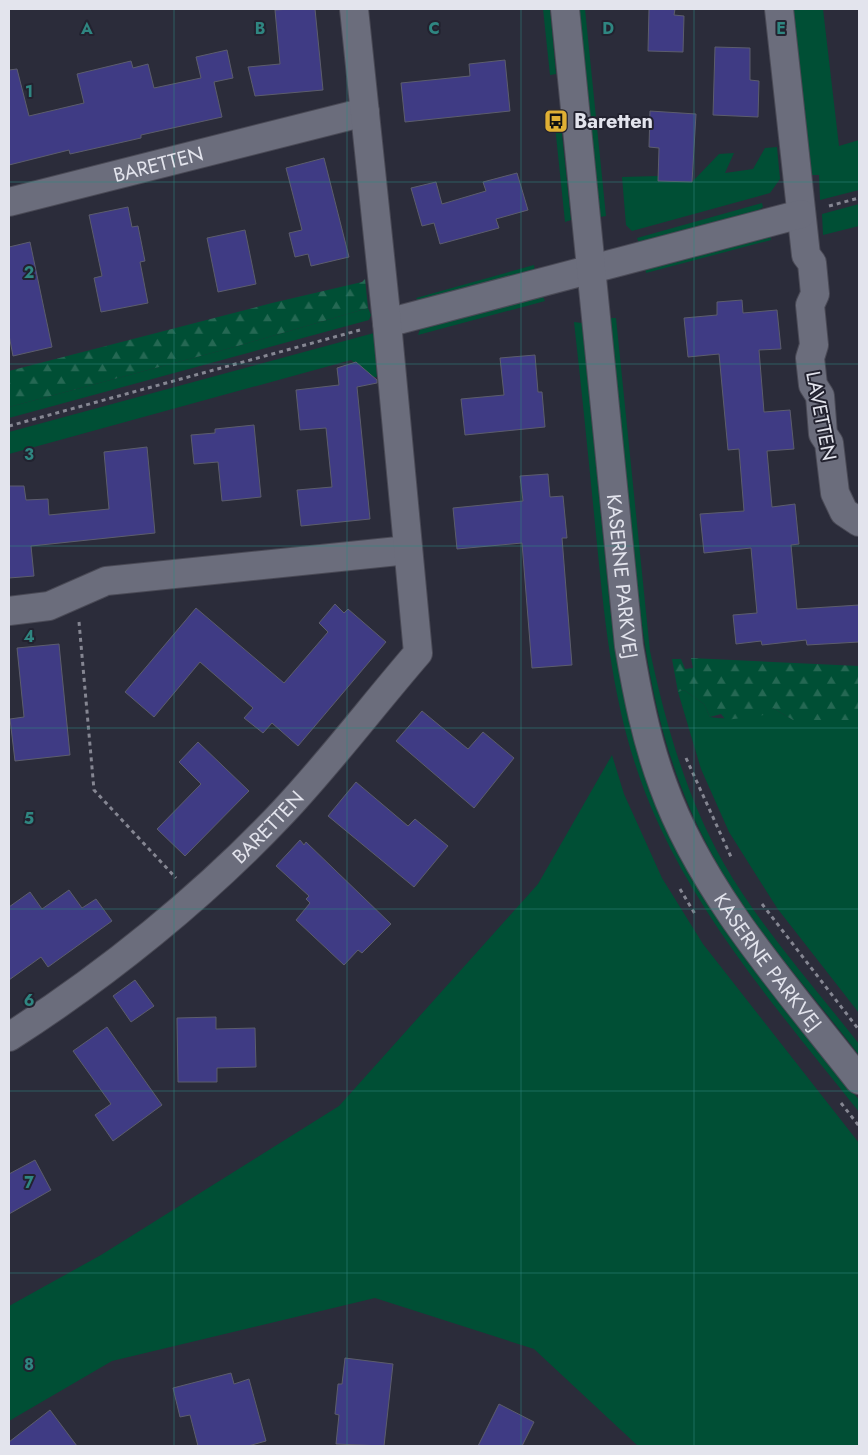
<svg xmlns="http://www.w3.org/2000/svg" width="868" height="1455" font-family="Jost,sans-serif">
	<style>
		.grass { fill: #004f35 }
		.forest { fill: url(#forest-firs) }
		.building { fill: #3f3b84; stroke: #5c5d6c }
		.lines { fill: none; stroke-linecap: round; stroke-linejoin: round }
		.minor-casing { stroke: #4a4a56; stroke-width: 30 }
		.tertiary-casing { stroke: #4a4a56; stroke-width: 30 }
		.path { stroke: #858692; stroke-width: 3; stroke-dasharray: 4 4; stroke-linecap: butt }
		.minor { stroke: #6b6d7c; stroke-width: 28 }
		.tertiary { stroke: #6b6d7c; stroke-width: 28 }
		.grid { fill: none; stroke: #2f8681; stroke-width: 1; stroke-opacity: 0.55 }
		.labels { text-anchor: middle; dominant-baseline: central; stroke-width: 4; stroke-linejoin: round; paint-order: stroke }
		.poi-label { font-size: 20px; font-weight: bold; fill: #e3e4ed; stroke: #22222f; text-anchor: start }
		.street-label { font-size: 20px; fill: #e3e4ed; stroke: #22222f }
		.grid-label { font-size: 16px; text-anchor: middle; font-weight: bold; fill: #2f8681; stroke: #22222f; stroke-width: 4; stroke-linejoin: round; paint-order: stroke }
	</style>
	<defs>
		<pattern id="forest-firs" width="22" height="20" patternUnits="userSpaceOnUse" patternTransform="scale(1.25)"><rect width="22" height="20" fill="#004f35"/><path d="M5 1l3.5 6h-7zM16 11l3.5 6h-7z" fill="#256853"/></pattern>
	</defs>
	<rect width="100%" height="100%" fill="#2b2c3a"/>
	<path class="grass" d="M543,9h7l6,65 -6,1z
		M579,9h6l21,207 -6,1z
		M792,9h31l16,137 20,-6v50l-39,10 -1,-25h-9z
		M561,125l10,95 -6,2 -10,-96z
		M777,147l3,32 -10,14 -138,38 -6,-6 -4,-48 36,-1v5l34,1 27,-28 15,-1 -9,20 28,-4 12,-21z
		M762,203l1,4 -7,5 -117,31 -2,-5z
		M859,204v22l-36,9 -1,-21z
		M770,234l1,6 -125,33 -1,-6z
		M534,265l1,7 -115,30 -4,-4z
		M542,295l3,6 -127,34 3,-8z
		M368,308l3,7 -2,5 -360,98v-11l225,-60z
		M609,318h7l34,333c16,74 36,145 73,211 37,65 90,123 136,182v11c-49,-64 -106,-126 -145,-197 -60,-110 -71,-211 -83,-332 -8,-70 -15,-139 -22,-208z
		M574,322l8,1 28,284 9,63 10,52 16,51 105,188 109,139v12c-72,-91 -151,-181 -200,-287 -44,-94 -53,-190 -63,-291 -7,-71 -14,-141 -22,-212z
		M374,333l3,44h-4l-22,-17 -342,94v-22z
		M684,690l20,14 6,13c23,4 41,-2 63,-9l20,12h66v293l-82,-105 -48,-76 -28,-63 -23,-77z
		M612,755l12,39 38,84 41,66 156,199v303h-221l-104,-97 -159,-51 -263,63 -103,60v-115l92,-51 238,-149 199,-222z"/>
	<path class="forest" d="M365,279l3,29 -134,39 -225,60v-36l263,-68 90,-21z
		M691,658l168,8v54h-66l-20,-12 -9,7 -38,5 -5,-6 -11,3 -6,-13 -20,-14 -6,2 -6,-33h9l4,10 8,-1z"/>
	<path class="building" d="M292,9h23l8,81 -68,6 -7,-29 32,-3 -5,-54z
		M649,9h26l-1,6 10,1 -1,36 -35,-1z
		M715,47l35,1v32l9,1 -1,36 -45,-2z
		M227,50l6,28 -19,4 8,35 -81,18v3l-71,16 -1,-4 -60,15v-95l8,-1 12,47 55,-13 -7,-29 54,-13 2,7 15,-4 6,24 47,-10 -5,-21z
		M505,60l5,51 -105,11 -4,-39 69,-7 -1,-12z
		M650,111l46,3 -4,68 -34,-1 1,-33 -10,-1z
		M324,158l25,99 -38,9 -3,-12 -13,3 -6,-24 13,-3 -16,-62z
		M517,173l11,37 -32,9 3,9 -59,16 -6,-21 -12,3 -11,-38 25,-6 6,22 44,-13 -3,-9z
		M128,207l4,20 6,-1 7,35 -5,1 8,41 -47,9 -7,-34 8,-2 -13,-61z
		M245,230l11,54 -38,8 -11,-54z
		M30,242l22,105 -39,9 -4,-21v-88z
		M742,300l1,13 34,-3 4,39 -22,1 5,62 26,-2 4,39 -27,2 5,56 23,-3 4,40 -8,1 6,64 62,-4v37l-52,3 -1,-5 -44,5 -1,-4 -25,3 -3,-29 24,-2 -6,-65 -47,5 -4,-39 44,-3 -5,-62 -11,1 -9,-96 -31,3 -4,-39 33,-3v-13z
		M535,355l3,37h4l3,35 -80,8 -4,-36 43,-4 -4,-37z
		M356,362l21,18v3l-20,4 13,132 -69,7 -4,-36 35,-3 -6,-59 -26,2 -4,-40 43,-5 -2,-17z
		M254,425l7,72 -39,4 -4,-39 -24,2 -3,-29 24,-2v-4z
		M147,447l8,86 -124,13 3,30 -25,2v-92h15l2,14 22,-1 1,16 60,-6 -5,-57z
		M548,474l2,23 13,-1 4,42h-5l10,127 -40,3 -10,-125 -65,6 -4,-41 70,-7 -3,-25z
		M335,604l9,9 4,-4 38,33 -88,104 -26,-23 -9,10 -19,-15 9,-10 -53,-46 -46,55 -29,-25 71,-84 88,75 44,-51 -9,-9z
		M59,644l11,111 -55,6 -5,-42 14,-2 -7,-69z
		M422,711l46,38 15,-17 31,26 -40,50 -78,-67z
		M198,742l51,49 -64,65 -28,-27 44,-45 -22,-22z
		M356,782l52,44 7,-7 33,27 -34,41 -86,-71z
		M300,840l4,5 2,-3 85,82 -29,29 -4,-3 -14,15 -48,-45 14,-17 -4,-4 3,-3 -33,-30z
		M69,890l13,18 14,-9 16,22 -64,46 -7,-10 -32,23v-73l21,-15 12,17z
		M135,980l19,26 -23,16 -18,-26z
		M216,1017v12l39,-1 1,39 -39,1v14h-39l-1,-64z
		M107,1027l55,78 -49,36 -18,-26 16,-11 -38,-53z
		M35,1160l16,30 -42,24v-40z
		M345,1358l48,6 -9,82 -48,-2 3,-29 -4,-1 3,-30h4z
		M231,1373l3,11 15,-5 17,62 -18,5h-50l-8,-31 -10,2 -7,-29z
		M499,1404l35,18 -12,24h-44z
		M50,1410l27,36h-68v-4z"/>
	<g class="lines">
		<g class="minor-casing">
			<g id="minor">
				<path d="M779,9l27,246 6,8 3,31 -5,11 4,40 -4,13 3,27 7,11 3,38 6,9 6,50 9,19 15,10"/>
				<path id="s1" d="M9,202l356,-90"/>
				<path d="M387,323l414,-109"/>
				<path d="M9,611l40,-5 57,-25 302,-31"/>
				<path id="s2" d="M9,1037c97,-62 195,-141 274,-225 48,-51 90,-107 135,-159l-31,-330 -33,-314"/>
			</g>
		</g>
		<g class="tertiary-casing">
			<g id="tertiary">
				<path id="s3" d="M565,9l64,637c8,47 17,93 34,139 39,109 126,205 196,295"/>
			</g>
		</g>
		<path class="path" d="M829,206l30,-8
			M9,426l351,-96
			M79,622l15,168 82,88
			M686,758l46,101
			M680,889l15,25
			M762,904l97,126
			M841,1103l18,23"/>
		<use href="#minor" class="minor"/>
		<use href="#tertiary" class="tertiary"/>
	</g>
	<path class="grid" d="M174,9v1437M347,9v1437M521,9v1437M694,9v1437M9,182h850M9,364h850M9,546h850M9,728h850M9,909h850M9,1091h850M9,1273h850"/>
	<defs>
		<g id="bus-square" transform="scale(1.25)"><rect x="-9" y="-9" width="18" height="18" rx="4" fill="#e0b034" stroke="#22222f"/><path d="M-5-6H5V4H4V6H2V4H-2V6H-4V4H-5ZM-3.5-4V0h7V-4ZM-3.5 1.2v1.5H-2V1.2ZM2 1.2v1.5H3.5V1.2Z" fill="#111"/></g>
	</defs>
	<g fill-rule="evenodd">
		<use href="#bus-square" x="556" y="121"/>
	</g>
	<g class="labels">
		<g class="poi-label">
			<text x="574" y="121">Baretten</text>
		</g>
		<g class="street-label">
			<text stroke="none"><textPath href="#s1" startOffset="154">BARETTEN</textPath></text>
			<text transform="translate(821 416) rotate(79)">LAVETTEN</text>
			<text stroke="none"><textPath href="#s3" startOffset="570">KASERNE PARKVEJ</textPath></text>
			<text stroke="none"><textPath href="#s2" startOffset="334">BARETTEN</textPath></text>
			<text stroke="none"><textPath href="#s3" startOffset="990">KASERNE PARKVEJ</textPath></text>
		</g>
	</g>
	<g class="grid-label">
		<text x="87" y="34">A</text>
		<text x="260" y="34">B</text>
		<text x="434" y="34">C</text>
		<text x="608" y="34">D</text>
		<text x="781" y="34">E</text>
		<text x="29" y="97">1</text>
		<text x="29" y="278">2</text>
		<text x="29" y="460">3</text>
		<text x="29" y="642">4</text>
		<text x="29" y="824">5</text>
		<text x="29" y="1006">6</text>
		<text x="29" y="1188">7</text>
		<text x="29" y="1370">8</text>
	</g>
	<rect width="868" height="1455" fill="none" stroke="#e3e4ed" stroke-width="20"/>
</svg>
